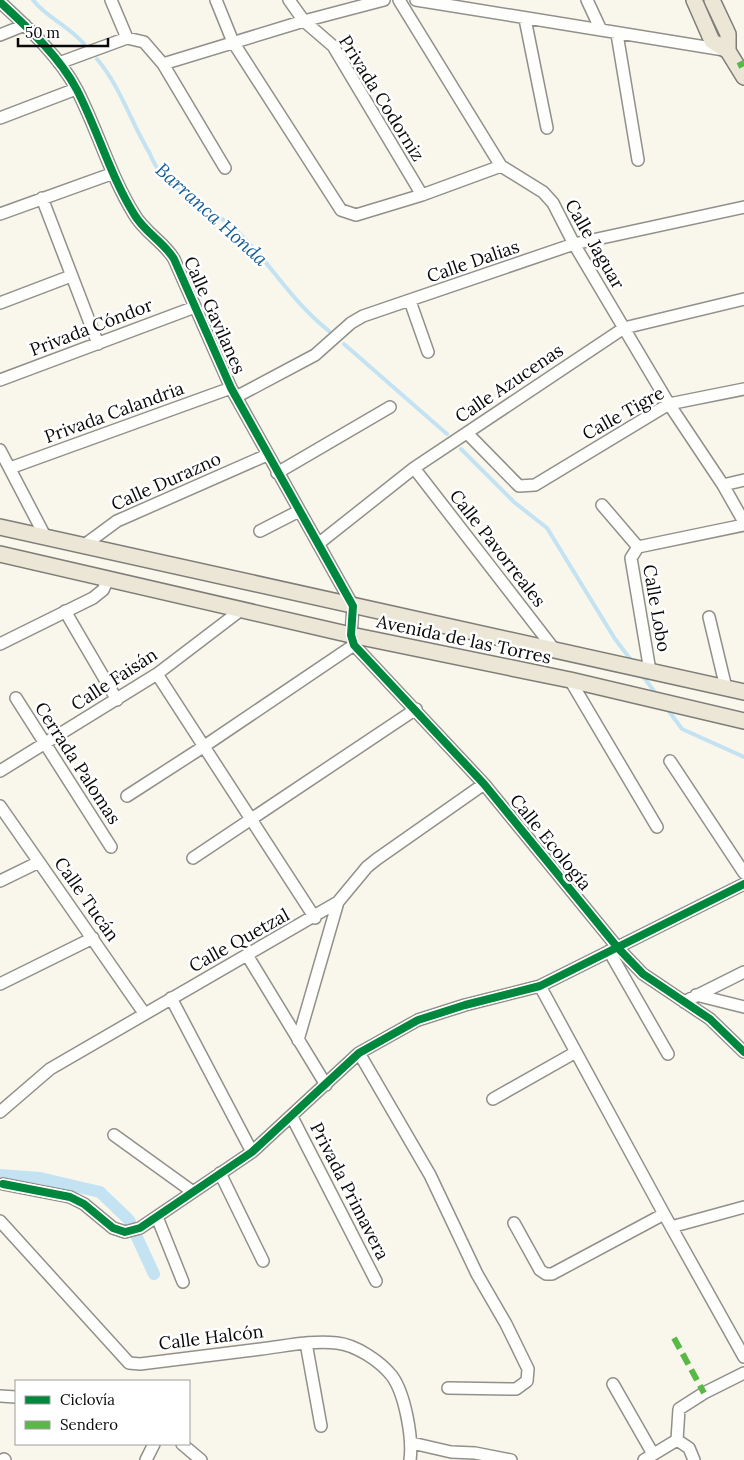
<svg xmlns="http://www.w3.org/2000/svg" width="744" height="1460" font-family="Lora,serif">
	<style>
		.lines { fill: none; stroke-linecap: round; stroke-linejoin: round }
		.stream { stroke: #c3e2f2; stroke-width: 4 }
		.canal { stroke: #c3e2f2; stroke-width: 12 }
		.minor-casing { stroke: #91908b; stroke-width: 14 }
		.major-casing { stroke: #7e7d78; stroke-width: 18 }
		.minor { stroke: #fefefc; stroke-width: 11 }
		.major { stroke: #ebe6d6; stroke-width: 15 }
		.quiet { stroke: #58b947; stroke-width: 6; stroke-dasharray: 12 6; stroke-linecap: butt }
		.cycleway-casing { stroke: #fff; stroke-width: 11 }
		.cycleway { stroke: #00873e; stroke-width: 8 }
		.labels { text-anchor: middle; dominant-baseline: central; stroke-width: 5; stroke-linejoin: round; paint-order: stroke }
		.street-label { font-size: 18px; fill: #090909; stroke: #fff }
		.water-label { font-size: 19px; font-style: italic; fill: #165e98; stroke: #fff }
	</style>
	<rect width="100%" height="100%" fill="#f9f6ec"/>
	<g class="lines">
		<path class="stream" d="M33,0c14,18 36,26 51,44
			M97,59c23,27 34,63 52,93 3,7 7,15 11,20 22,25 53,37 76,58 35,33 54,70 93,101
			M344,344l103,90
			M461,449l53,53 33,26 68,111 16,21
			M642,675l15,20
			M668,710l14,19 62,28"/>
		<path class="canal" d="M0,1175l40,3 60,14 29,28 25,54"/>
		<g class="minor-casing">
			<path id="minor" d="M111,0l16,38
				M216,0l17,42 108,168 15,5 66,-20 79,-29
				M289,0l15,21 29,25 89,149
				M399,0l102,166 42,26 10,11 21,41 95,160 54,81 21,37
				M416,0l308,50
				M587,0l14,30
				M0,2c28,26 59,54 77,88 21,41 33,85 57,124 10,18 30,28 40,45l57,129 122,218 -2,29 3,10 130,139 134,164 25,26 67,45 34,33
				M525,19l22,109
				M617,34l21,126
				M0,35l25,-10
				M59,63l68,-25 17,4 19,22 141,-43 80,-21
				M163,64l62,104
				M0,118l76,-29
				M42,198l56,146
				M0,214l111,-40
				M410,301l18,51
				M0,303l71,-27
				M0,380l195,-73
				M236,397l79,-42 36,-32 12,-7 211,-72 170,-37
				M467,433l52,53 16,-1 134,-81 75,-15
				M0,450l46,88
				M10,468l221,-80
				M414,468l140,181
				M277,473l113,-66
				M723,485l21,-5
				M602,505l36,42
				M260,531l39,-20
				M318,544l96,-76 210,-140 120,-29
				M83,546l34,-25 150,-66
				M65,611l52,89
				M709,617l17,71
				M0,644l93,-46 10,-8 5,-11
				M650,671l-19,-113 7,-11 106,-22
				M157,674l158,244
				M570,680l87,147
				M16,698l95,149
				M670,761l74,112
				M0,771l157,-97 84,-64
				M127,796l76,-49 151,-102
				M0,806l144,207
				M193,858l223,-149
				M0,881l39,-19
				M609,951l59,103
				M247,955l79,130
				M0,984l93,-46
				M540,986l124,228 80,143
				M696,995l48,12
				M171,998l81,154
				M684,1002l60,-30
				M298,1040l40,-138
				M359,1053l71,122 47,99 29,50 22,45 -1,12 -11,8 -68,-1
				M493,1099l83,-47
				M0,1112l50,-43 288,-167 29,-35 10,-8 107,-75
				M292,1117l84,164
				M114,1135l79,57
				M220,1173l43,88
				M3,1184l67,13 14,7 29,24 12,4 15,-4 112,-76 107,-99 59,-33 47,-15 75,-19 204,-102
				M157,1217l26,65
				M0,1221l129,142 11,1c40,-5 81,-10 121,-15 25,-3 51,-9 76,-6 19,2 43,18 55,33 13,18 21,62 18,84
				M514,1223l26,47 6,4h6l112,-60
				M671,1227l73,-20
				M306,1343l15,83
				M613,1384l40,70
				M0,1396l16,1
				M412,1443l39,9 24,1 36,7
				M182,1444l19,16
				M4,1459l1,1
				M146,1460l8,-16
				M644,1460l33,-20
				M694,1460l-5,-12 -12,-8 2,-31 25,-16 40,-20"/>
		</g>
		<g class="major-casing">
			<path id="major" d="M694,0l18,41 16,10 16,26
				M712,0l16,34v17
				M0,527l744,165
				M0,554l351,81 219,45 174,41"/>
		</g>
		<use href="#minor" class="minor"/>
		<use href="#major" class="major"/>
		<path class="quiet" d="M738,66l6,-3
			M674,1338l30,55"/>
		<g class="cycleway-casing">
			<path id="cycleway" d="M0,2c28,26 59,54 77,88 21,41 33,85 57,124 10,18 30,28 40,45l57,129 122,218 -2,29 3,10 130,139 134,164 25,26 67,45 34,33
				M3,1184l67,13 14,7 29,24 12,4 15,-4 112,-76 107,-99 59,-33 47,-15 75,-19 204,-102"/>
		</g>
		<use href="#cycleway" class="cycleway"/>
	</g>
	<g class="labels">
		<g class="street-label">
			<text transform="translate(382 98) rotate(58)">Privada Codorniz</text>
			<text transform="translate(595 244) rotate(60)">Calle Jaguar</text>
			<text transform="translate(473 261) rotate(-19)">Calle Dalias</text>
			<text transform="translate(215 315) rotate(66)">Calle Gavilanes</text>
			<text transform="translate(91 327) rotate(-21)">Privada Cóndor</text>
			<text transform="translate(509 383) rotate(-34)">Calle Azucenas</text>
			<text transform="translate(114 412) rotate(-20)">Privada Calandria</text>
			<text transform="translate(623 413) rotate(-29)">Calle Tigre</text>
			<text transform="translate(166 481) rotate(-24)">Calle Durazno</text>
			<text transform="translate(498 548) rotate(52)">Calle Pavorreales</text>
			<text transform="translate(657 608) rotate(80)">Calle Lobo</text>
			<text transform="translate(464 639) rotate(12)">Avenida de las Torres</text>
			<text transform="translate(114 679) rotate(-33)">Calle Faisán</text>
			<text transform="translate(78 763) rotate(57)">Cerrada Palomas</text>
			<text transform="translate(551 842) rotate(51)">Calle Ecología</text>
			<text transform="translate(87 899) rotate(55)">Calle Tucán</text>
			<text transform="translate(239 940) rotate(-29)">Calle Quetzal</text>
			<text transform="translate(350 1191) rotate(63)">Privada Primavera</text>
			<text transform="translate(211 1337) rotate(-7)">Calle Halcón</text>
		</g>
		<g class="water-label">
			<text transform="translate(212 214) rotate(42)">Barranca Honda</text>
		</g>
	</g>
	<rect x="15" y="1380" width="175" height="65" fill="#ffffff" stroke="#9d9d9d"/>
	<rect x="25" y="1396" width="25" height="8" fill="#00873e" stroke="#9d9d9d"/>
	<text x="60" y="1405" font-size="15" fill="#090909">Ciclovía</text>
	<rect x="25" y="1421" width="25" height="8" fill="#58b947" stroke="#9d9d9d"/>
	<text x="60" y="1430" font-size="15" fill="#090909">Sendero</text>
	<path d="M18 38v8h90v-8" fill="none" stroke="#090909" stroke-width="2.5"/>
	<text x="25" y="38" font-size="15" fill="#090909" stroke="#ffffff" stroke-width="4" paint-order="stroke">50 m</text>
</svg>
